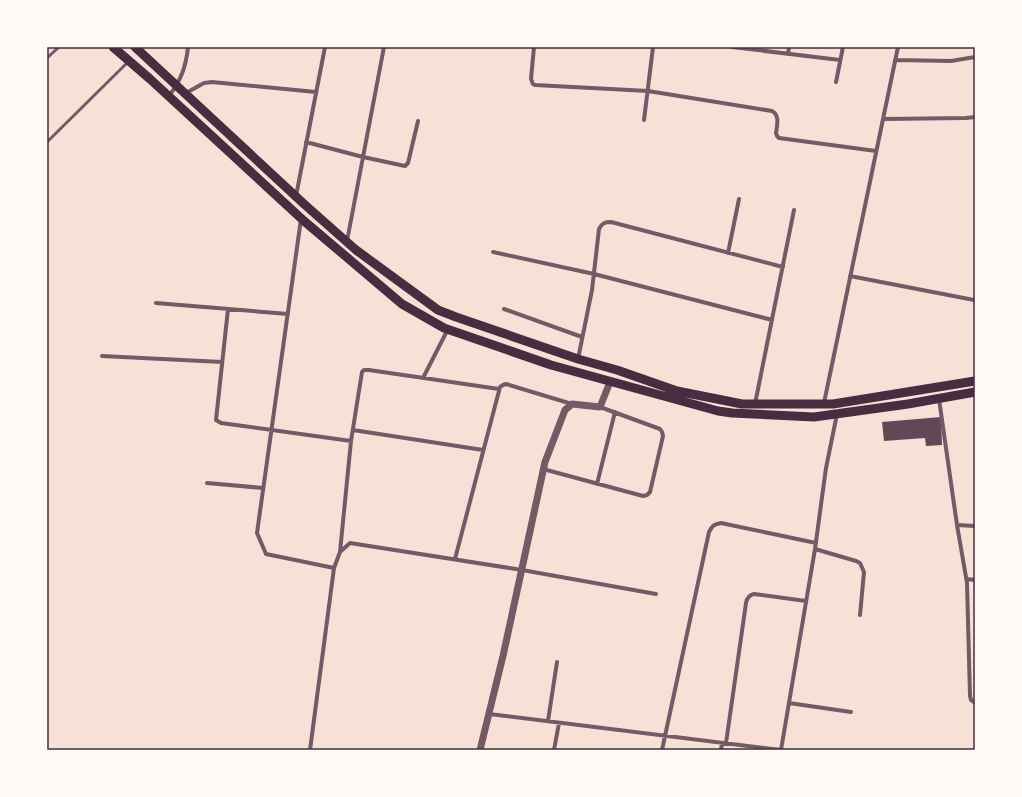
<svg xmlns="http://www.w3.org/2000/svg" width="1022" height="797" font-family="Karla,sans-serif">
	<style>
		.building { fill: #644757 }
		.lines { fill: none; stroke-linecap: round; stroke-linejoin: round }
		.service { stroke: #755966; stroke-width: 3 }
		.minor { stroke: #755966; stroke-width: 4 }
		.tertiary { stroke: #755966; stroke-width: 7 }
		.primary { stroke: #4a2c40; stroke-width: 9 }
		.neatline { fill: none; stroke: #4a2c40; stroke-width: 1.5 }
	</style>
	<rect width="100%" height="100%" fill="#f7e1d7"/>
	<path class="building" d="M941,417l1,28 -16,1 -1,-8 -41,3 -2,-19z"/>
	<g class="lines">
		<path class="service" d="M47,58l12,-11
			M47,142l81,-80"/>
		<path class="minor" d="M534,47l-3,32 2,5 2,1 113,6 124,20c8,4 5,15 4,22l1,3 2,2 97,13
			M732,47l108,13
			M788,54l1,-7
			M895,60l56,1 24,-4
			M836,82l7,-35
			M186,93l18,-10 8,-1 104,10
			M169,96c12,-16 17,-29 19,-49
			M883,119l83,-1 9,-1
			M644,120l9,-73
			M306,142l57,15 42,9 3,-3 10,-42
			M296,196l29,-149
			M301,219l-44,314 9,21 68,14
			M347,241l37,-194
			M493,252l101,22 178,46
			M728,253l11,-54
			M850,276l124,24
			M156,303l132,11
			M228,309l-12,111 5,3 130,18
			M504,309l78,28
			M102,356l120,6
			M578,359l14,-69 7,-61c3,-6 6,-7 12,-7l172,45
			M423,378l25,-49
			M939,399l18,126 10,58 3,113 1,4 4,3
			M824,403l74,-356
			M755,404l39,-194
			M353,430l130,20
			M543,469l100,27 4,-1 3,-3 13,-56 -1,-4 -2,-3 -60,-22
			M207,483l56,5
			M597,484l18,-72
			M957,525l18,1
			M815,549l41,12 4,2 4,9 -4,43
			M340,552l11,-111 11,-69 2,-2h5l130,19
			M455,559l45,-172 3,-2 3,-1 66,20
			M967,579l8,1
			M789,703l62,9
			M489,714l292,36
			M548,721l9,-59
			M726,743l20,-140c1,-5 3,-8 8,-9l52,7
			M310,750l24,-182 6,-16 10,-9 172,27 134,24
			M554,750l5,-27
			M662,750l3,-14 44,-204c3,-6 5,-8 12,-9l95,20
			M721,750l1,-7
			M781,750l34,-201 11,-81 11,-54"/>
		<path class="tertiary" d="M480,750l23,-94 42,-194 20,-52 7,-6 28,3 10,-25"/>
		<path class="primary" d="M113,47l37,32 154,142 98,83 42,24 107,37 167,46 14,2 82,4 94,-13 67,-12
			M135,47l169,157 52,46 82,60 18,7 122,42 39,11 60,21 65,13h91l142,-23"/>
	</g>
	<rect width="1022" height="797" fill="none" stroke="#fffaf5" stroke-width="96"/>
	<rect x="48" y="48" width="926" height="701" class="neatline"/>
</svg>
